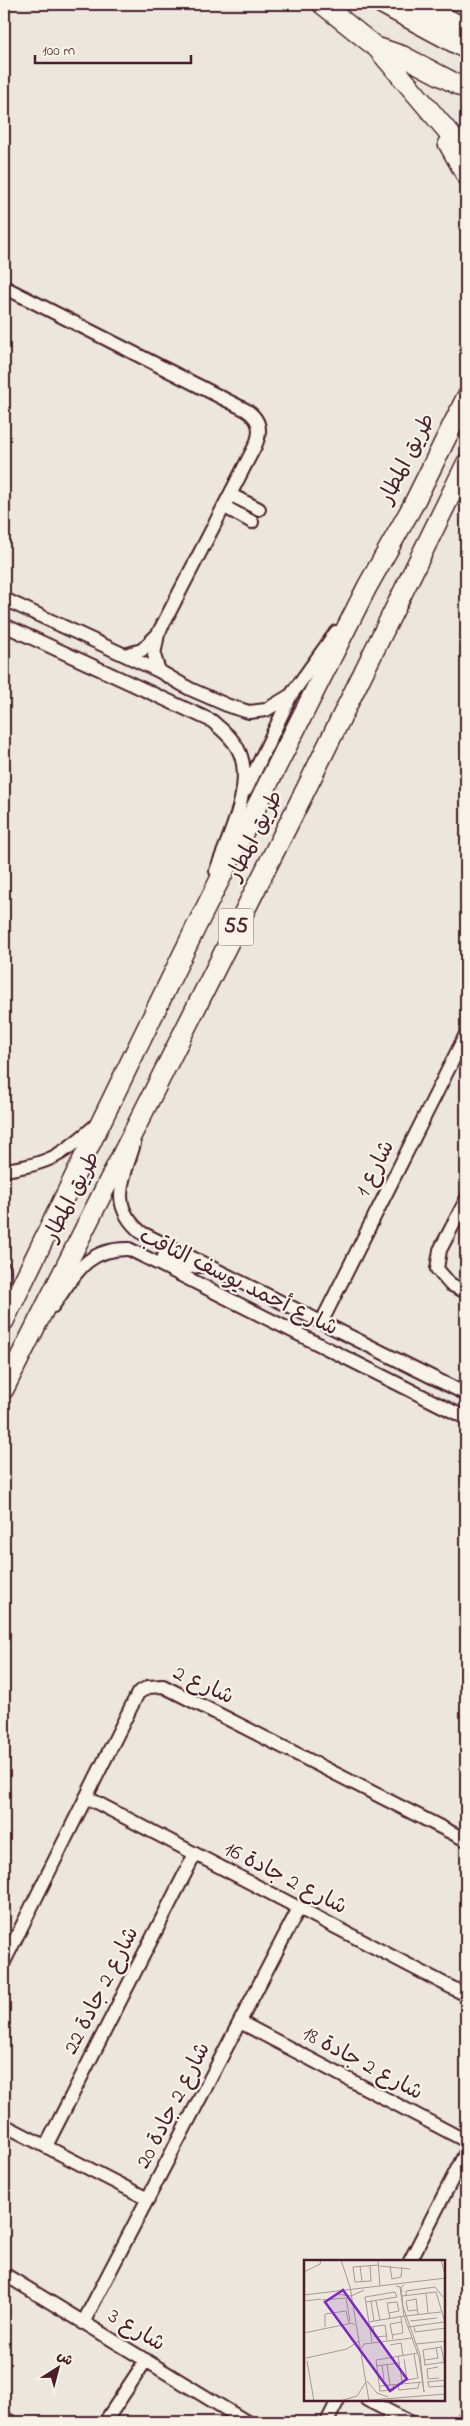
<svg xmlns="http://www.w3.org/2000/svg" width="470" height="2426" font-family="'Indie Flower','Playpen Sans Arabic',sans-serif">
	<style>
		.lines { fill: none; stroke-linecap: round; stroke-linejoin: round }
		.minor-casing { stroke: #4a1f2b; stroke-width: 16 }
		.highway-casing { stroke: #4a1f2b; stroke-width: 22 }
		.minor { stroke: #f7f3e8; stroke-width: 12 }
		.highway { stroke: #f7f3e8; stroke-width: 19 }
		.labels { text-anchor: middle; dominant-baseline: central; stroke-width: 4.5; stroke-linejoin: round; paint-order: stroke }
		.shield { fill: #f7f3e8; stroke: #7e5f64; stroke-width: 1 }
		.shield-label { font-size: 21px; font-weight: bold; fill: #4a1f2b }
		.street-label { font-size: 22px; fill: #4a1f2b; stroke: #f7f3e8 }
		.inset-road { fill: none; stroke: #ab9696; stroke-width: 1 }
		.view { fill: #7b2cbf; fill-opacity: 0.15; stroke: #7b2cbf; stroke-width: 2.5 }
		.inset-edge { fill: none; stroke: #4a1f2b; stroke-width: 2.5 }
	</style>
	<rect width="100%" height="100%" fill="#ece6dd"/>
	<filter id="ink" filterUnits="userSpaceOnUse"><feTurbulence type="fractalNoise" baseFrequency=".02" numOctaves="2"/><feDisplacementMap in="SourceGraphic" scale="10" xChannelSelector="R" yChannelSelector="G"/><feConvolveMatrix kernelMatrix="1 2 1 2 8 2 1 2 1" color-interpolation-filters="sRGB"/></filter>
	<g filter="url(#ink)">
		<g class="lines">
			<g class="minor-casing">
				<path id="minor" d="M4,287l242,123c14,9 16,21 9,36l-97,188 -16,16 -17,5
					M231,495l28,14
					M225,507l27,15
					M4,599l155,72 31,18 39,17 20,6 17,-2 25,-15 45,-63
					M4,625l208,96c10,9 20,16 26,28 18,34 -10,89 -22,122
					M158,634l-4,21 5,16
					M246,790l45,-95
					M134,1144c-11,37 -26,61 8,89l324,161
					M4,1170c46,-6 58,-15 92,-45
					M466,1200l-26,50 -3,19 13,15 16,8
					M164,1256l25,11 20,-2
					M4,1269l2,42
					M53,1306c22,-31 33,-58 76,-57l337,169
					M322,1321l144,-287
					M86,1797l380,198
					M4,1962l134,-269 10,-6 15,-1 303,154
					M240,2022l226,119
					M4,2125l144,74
					M46,2146l149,-292
					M410,2261l56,-109
					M4,2274l243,148
					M83,2323l216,-415
					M367,2400l43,22
					M4,2418l7,4
					M105,2422l41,-62
					M327,2422l11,-22
					M462,2422l4,-7"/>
			</g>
			<g class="highway-casing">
				<path id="highway" d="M322,4l55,44 89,105
					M382,4l84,45
					M420,4l46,25
					M379,48l24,8 63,33
					M448,143l18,32
					M4,1321l195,-400 168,-334 45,-80 54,-109
					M4,1389l302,-600 160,-325"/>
			</g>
			<use href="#minor" class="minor"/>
			<use href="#highway" class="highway"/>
		</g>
	</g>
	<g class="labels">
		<rect class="shield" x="218.5" y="908.5" width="35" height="37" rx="4"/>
		<g class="shield-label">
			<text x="236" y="927">55</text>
		</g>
		<g class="street-label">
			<text transform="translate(408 459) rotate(-63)">طريق المطار</text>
			<text transform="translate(256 836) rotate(-63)">طريق المطار</text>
			<text transform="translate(376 1169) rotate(-63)">شارع 1</text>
			<text transform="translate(73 1197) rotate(-63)">طريق المطار</text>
			<text transform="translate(238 1283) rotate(26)">شارع أحمد يوسف الثاقب</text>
			<text transform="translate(203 1686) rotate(25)">شارع 2</text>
			<text transform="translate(285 1879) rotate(27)">شارع 2 جادة 16</text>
			<text transform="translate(102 1991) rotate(-63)">شارع 2 جادة 22</text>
			<text transform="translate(362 2064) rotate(28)">شارع 2 جادة 18</text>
			<text transform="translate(174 2106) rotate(-63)">شارع 2 جادة 20</text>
			<text transform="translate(136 2331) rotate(31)">شارع 3</text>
		</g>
	</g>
	<g transform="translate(304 2260)">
		<rect width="141" height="141" fill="#ece6dd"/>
		<path class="inset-road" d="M37,0l9,27 19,114M74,0l2,26M56,6l2,16M76,6l30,3M86,6l2,13 9,-2 1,-10M49,7l2,15 16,-1 -1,-16M49,7l26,-2M0,12l16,-8 1,-4M92,26l4,1 4,29 15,41 5,35 -4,-37 -17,-48 -2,-20 3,-2M122,33l2,20M33,34l14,2 13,-6M0,35l142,-17 -5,-18M98,36l34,-4 10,34M102,36v-5l29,-4 8,10M112,38l2,17M112,39l-10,2 2,10 9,-1M18,40l24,-2 4,23M0,41l17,-2M67,41l3,20M72,41l4,19M62,42l31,-5M83,42l3,17M84,43l9,-1 2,9 -10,2M101,56l36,-4M106,61l27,-3M65,62l35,-6M110,66l1,6 31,-4M21,67v-13l21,-3 3,12M66,67l15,-2 2,15M69,67l2,10 12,-1M104,67l36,-5M0,73l48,-10 3,2M88,75l11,-2 -2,-16M89,79l-3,-15 12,-2M68,82l-7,-45 30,-5 2,5M112,84l30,-3M86,85l11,-2 2,12M137,86l3,16M58,88l2,-4 48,-6M94,96l4,25M2,98l41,-9 12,-8M100,99l3,21M121,100l13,-2 -2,-10M3,101l7,40M83,104l3,21M78,105l2,15M120,105l22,-3M121,105l-2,-15 18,-3M72,106l23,-3M134,107l-11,2 1,10 11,-1M63,121l10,12 11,4M98,121l16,-3 -4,-24M123,122l19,-2M124,122l1,5 17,-1M89,125l1,5 -14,1 -4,-31 42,-7M94,125l1,5 19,-2 1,-5M76,126l43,-4M36,141l17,-5 9,-14M55,141l87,-7"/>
		<path class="view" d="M39,30l64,89 -17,12 -65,-89z"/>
		<rect width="141" height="141" class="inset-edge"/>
	</g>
	<rect width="470" height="2426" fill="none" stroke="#f7f3e8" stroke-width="20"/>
	<rect x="10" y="10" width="450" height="2406" fill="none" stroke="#4a1f2b" stroke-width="2" filter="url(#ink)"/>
	<g transform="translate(58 2368) rotate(36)" stroke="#f7f3e8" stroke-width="4" paint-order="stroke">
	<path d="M0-4L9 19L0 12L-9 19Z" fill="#4a1f2b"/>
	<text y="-8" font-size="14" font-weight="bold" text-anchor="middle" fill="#4a1f2b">ش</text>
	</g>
	<path d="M35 55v8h156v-8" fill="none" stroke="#4a1f2b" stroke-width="2.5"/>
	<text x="42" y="55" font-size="15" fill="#4a1f2b" stroke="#f7f3e8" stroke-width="4" paint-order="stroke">100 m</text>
</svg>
